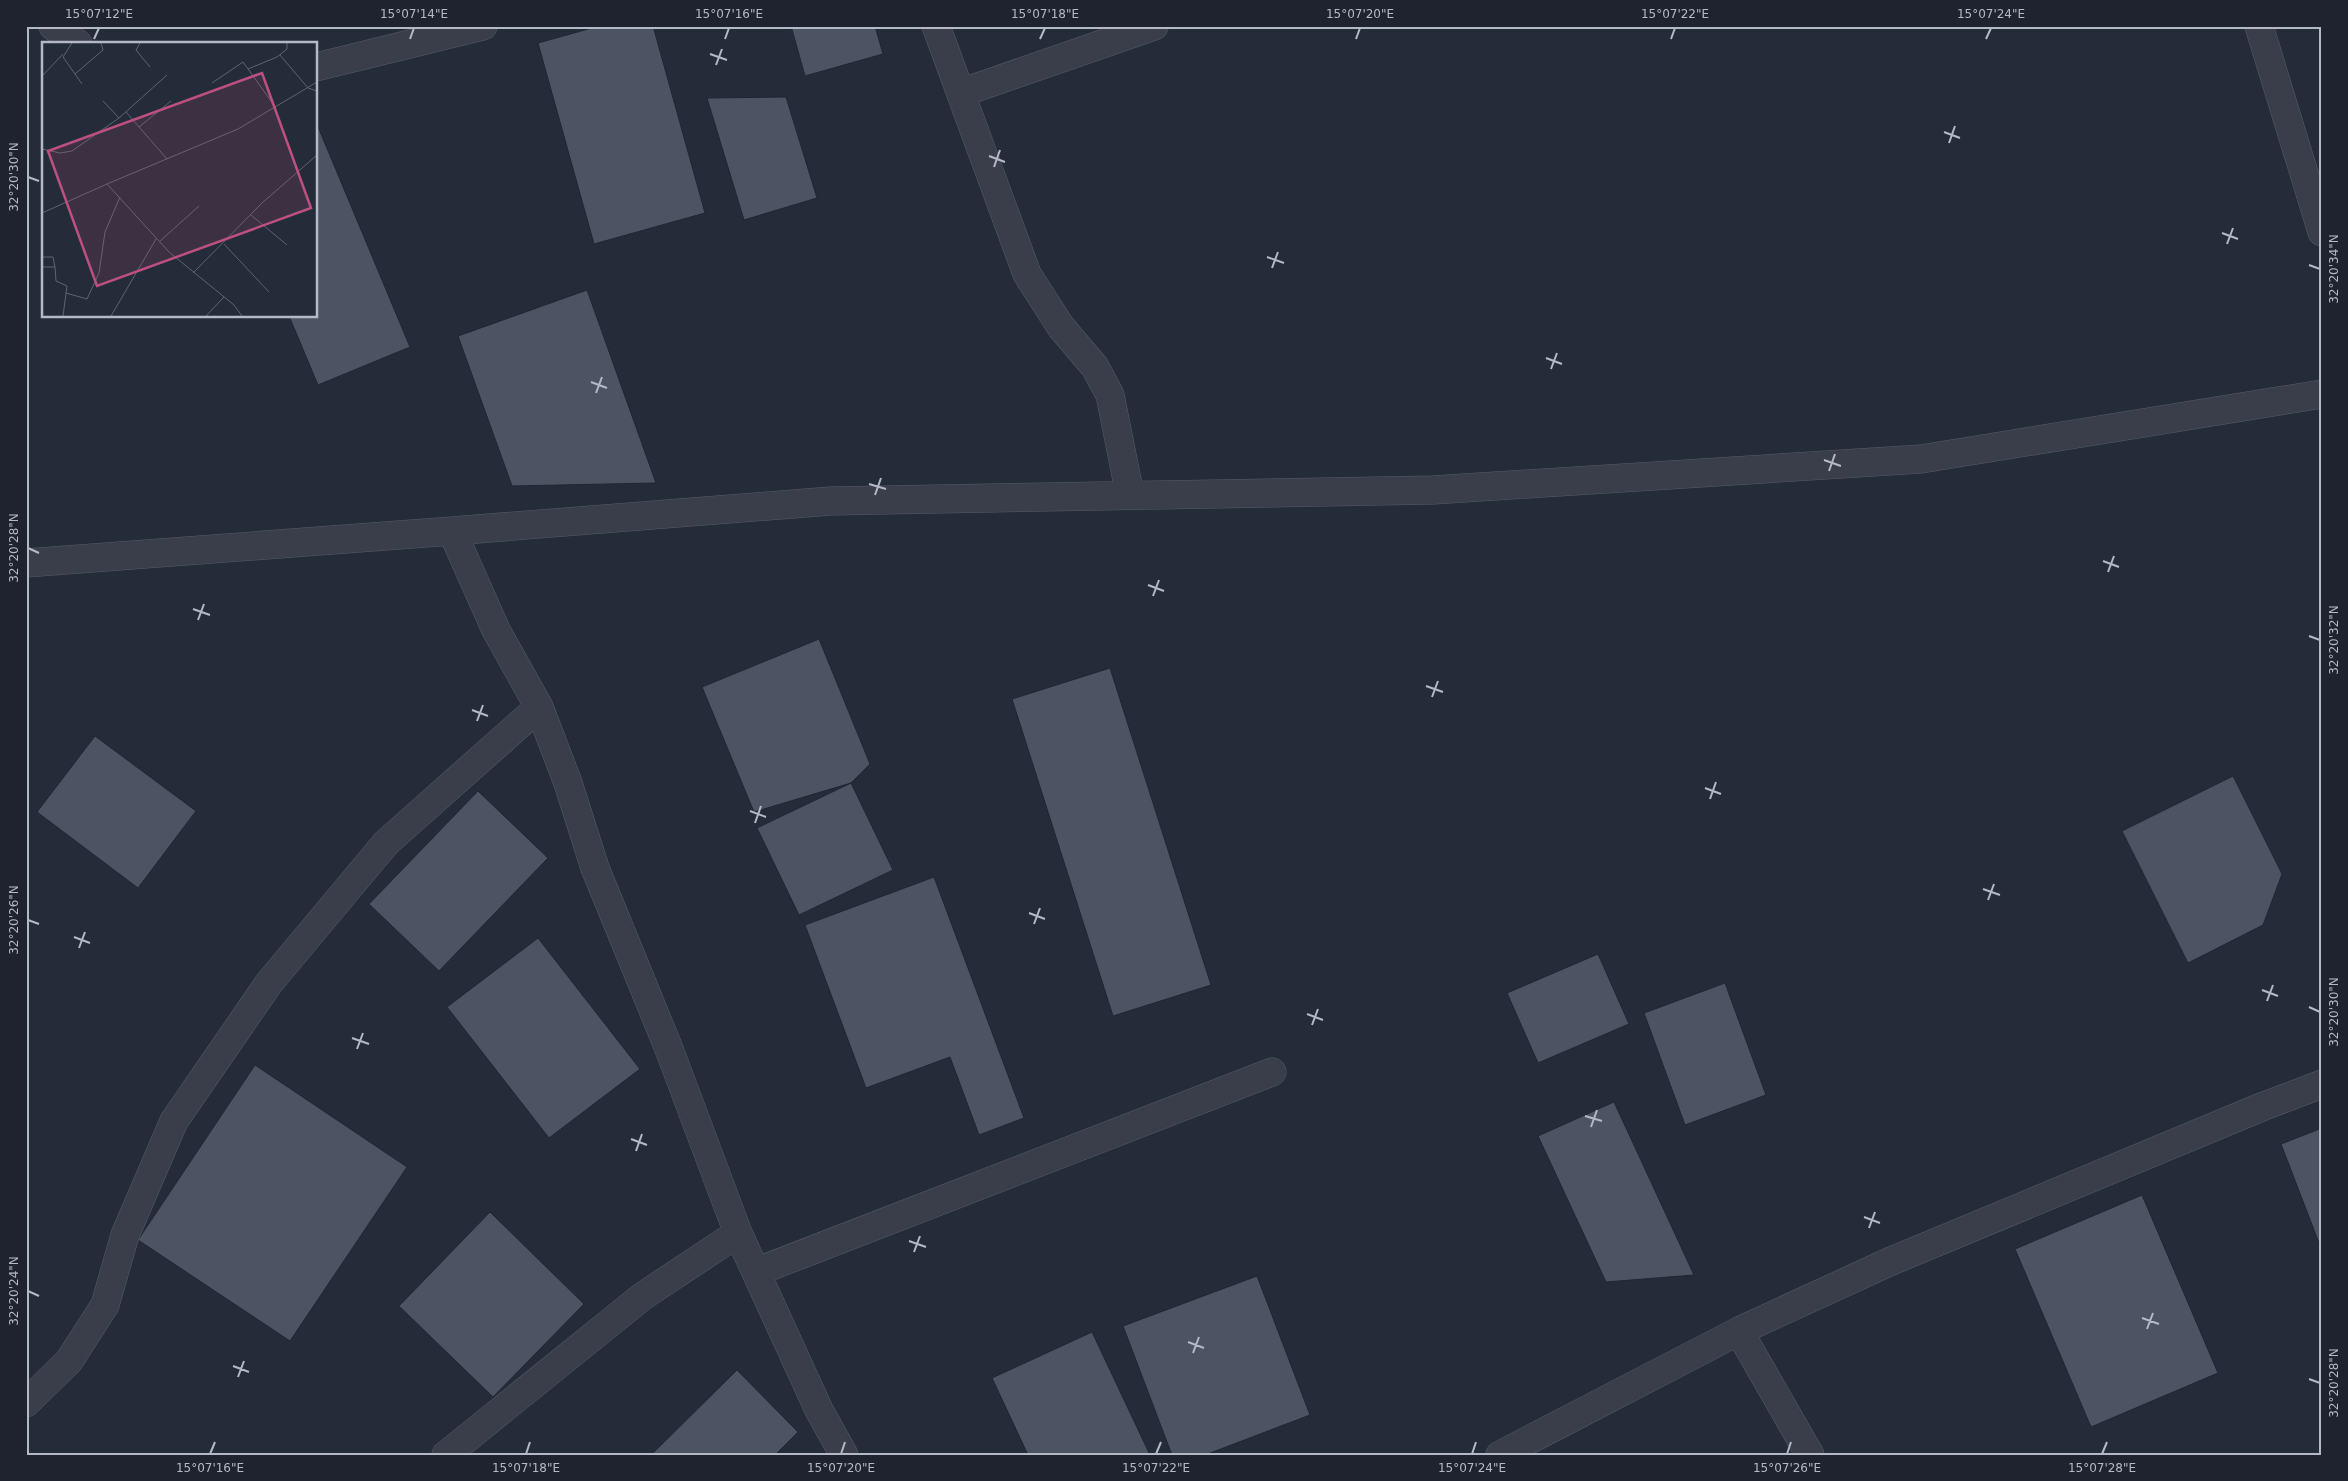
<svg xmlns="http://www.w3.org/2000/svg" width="2348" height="1481" font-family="'DejaVu Sans',sans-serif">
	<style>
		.building { fill: #4c5363; stroke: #202531 }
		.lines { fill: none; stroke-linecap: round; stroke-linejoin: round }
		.minor-casing { stroke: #575c68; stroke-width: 29 }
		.minor { stroke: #393e4a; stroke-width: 28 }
		.ticks { fill: none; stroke: #b4b9c5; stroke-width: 2 }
		.inset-road { fill: none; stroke: #5e6471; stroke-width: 1 }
		.view { fill: #bd5080; fill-opacity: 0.15; stroke: #bd5080; stroke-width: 2.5 }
		.inset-edge { fill: none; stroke: #b4b9c5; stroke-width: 2.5 }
		.neatline { fill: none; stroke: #b4b9c5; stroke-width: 2 }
		.ticks-label { font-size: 12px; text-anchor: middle; fill: #b4b9c5 }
	</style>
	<rect width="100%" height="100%" fill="#252c39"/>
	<path class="building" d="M599,26h54l52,187 -111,31 -56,-201z
		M791,26h84l8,28 -78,22z
		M786,97l31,101 -73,22 -37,-122z
		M316,122l94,225 -92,38 -29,-69h27z
		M587,290l69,193 -144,3 -54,-150z
		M819,639l51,125 -19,19 -97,29 -52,-125z
		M1110,668l101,317 -98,31 -101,-317z
		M95,736l101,75 -58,77 -101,-76z
		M2233,776l49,98 -19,51 -75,38 -66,-132z
		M851,783l42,87 -94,45 -42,-87z
		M478,791l70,67 -109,113 -70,-67z
		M934,877l90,241 -45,17 -29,-78 -84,31 -61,-163z
		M538,938l102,131 -91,69 -102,-131z
		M1598,954l31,70 -91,39 -31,-70z
		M1725,983l41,112 -81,30 -41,-112z
		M255,1065l152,102 -117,174 -152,-101z
		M1614,1102l80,173 -88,7 -68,-146z
		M2322,1128v123l-41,-107z
		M2142,1195l76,178 -127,54 -76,-178z
		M490,1212l94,92 -91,93 -94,-91z
		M1257,1276l53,139 -105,40h-33l-49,-129z
		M1092,1332l58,123h-122l-36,-77z
		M737,1370l61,62 -23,23h-124z"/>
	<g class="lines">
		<g class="minor-casing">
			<path id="minor" d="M53,26l25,18
				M936,26l91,248 34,53 34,40 15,28 20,100
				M2259,26l63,206
				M316,67l167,-41
				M961,93l193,-67
				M452,531l379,-30 602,-11 488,-31 401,-65
				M26,563l426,-32 44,99 43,77 29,76 27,85 74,181 69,184 81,177 25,45
				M756,1272l516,-200
				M1739,1331l71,124
				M26,1403l43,-42 36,-56 20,-70 49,-114 95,-138 117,-140 153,-136
				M446,1455l197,-159 95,-63
				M1500,1455l239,-124 150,-69 375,-156 58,-22"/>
		</g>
		<use href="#minor" class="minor"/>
	</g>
	<path class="ticks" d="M94,39l5,-11M410,39l4,-11M725,39l4,-11M1040,39l5,-11M1356,39l4,-11M1671,39l4,-11M1986,39l5,-11M710,54l17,6M716,65l6,-16M1944,132l16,6M1949,143l6,-17M989,156l16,6M994,167l6,-17M28,177l11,4M2222,233l16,6M2227,244l6,-16M1267,257l17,6M2309,265l11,4M1272,268l6,-16M1546,358l16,6M1551,369l6,-16M591,382l16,6M596,393l6,-16M1824,460l17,6M1829,471l6,-17M869,484l17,5M875,495l6,-17M28,548l11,5M2103,561l16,6M2108,572l6,-16M1148,585l16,6M1153,596l6,-16M193,609l17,6M198,620l6,-16M2309,636l11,4M1426,686l17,6M1432,697l6,-16M472,710l16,6M477,721l6,-16M1705,788l16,6M1710,799l6,-17M750,811l16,6M755,823l6,-17M1983,889l17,6M1988,900l6,-16M1029,913l16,6M28,920l11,4M1034,924l6,-16M74,937l16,6M79,948l6,-16M2262,990l16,6M2267,1001l6,-16M2309,1007l11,5M1307,1014l16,6M1312,1025l6,-16M352,1038l17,6M357,1049l6,-16M1585,1116l17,5M1591,1127l6,-17M631,1139l16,6M636,1151l6,-17M1864,1217l16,6M1869,1228l6,-16M909,1241l17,6M914,1252l6,-16M28,1291l11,5M2142,1318l17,6M2147,1329l6,-16M1188,1342l16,6M1193,1353l6,-16M233,1366l16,6M238,1377l6,-16M2309,1379l11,4M210,1454l5,-12M526,1454l4,-12M841,1454l4,-12M1156,1454l5,-12M1472,1454l4,-12M1787,1454l4,-12M2102,1454l5,-12"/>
	<g transform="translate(42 42)">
		<rect width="275" height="275" fill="#252c39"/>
		<path class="inset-road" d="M30,1l-9,14 19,27M98,1l-4,7 14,17M238,13l28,33 9,3M206,27l29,-12 10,-8v-6M33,32l28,-24 -2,-7M0,34l21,-22M170,41l31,-21 33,46M61,59l16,17M84,70l41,47M97,85l32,-26M0,107l18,4 12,-2 47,-33 48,-43M65,142l131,-55 79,-47M0,171l65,-29 62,68 65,53 8,11M209,173l36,30M117,200l40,-36M182,202l45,48M0,215h11l2,10M0,225h13l1,14 11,5 -4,30M151,231l69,-70 55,-48M24,251l21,6 12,-26 6,-41 15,-35M69,274l45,-77M164,274l18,-19"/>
		<path class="view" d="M220,31l49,135 -214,78 -49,-135z"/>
		<rect width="275" height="275" class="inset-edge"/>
	</g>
	<rect width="2348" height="1481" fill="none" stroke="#1e232f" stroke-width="55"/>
	<rect x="28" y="28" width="2292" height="1426" class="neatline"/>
	<g class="ticks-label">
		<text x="99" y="18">15°07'12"E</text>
		<text x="414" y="18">15°07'14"E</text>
		<text x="729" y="18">15°07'16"E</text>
		<text x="1045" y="18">15°07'18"E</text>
		<text x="1360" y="18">15°07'20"E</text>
		<text x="1675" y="18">15°07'22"E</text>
		<text x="1991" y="18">15°07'24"E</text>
		<text transform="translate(14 177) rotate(-90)" y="4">32°20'30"N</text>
		<text transform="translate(2334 269) rotate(-90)" y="4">32°20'34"N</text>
		<text transform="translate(14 548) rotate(-90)" y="4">32°20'28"N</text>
		<text transform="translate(2334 640) rotate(-90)" y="4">32°20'32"N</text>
		<text transform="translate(14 920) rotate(-90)" y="4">32°20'26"N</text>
		<text transform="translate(2334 1012) rotate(-90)" y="4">32°20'30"N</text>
		<text transform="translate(14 1291) rotate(-90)" y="4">32°20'24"N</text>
		<text transform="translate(2334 1383) rotate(-90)" y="4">32°20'28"N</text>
		<text x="210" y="1472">15°07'16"E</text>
		<text x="526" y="1472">15°07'18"E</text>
		<text x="841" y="1472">15°07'20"E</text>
		<text x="1156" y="1472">15°07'22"E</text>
		<text x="1472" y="1472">15°07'24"E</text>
		<text x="1787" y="1472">15°07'26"E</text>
		<text x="2102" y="1472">15°07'28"E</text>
	</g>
</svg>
